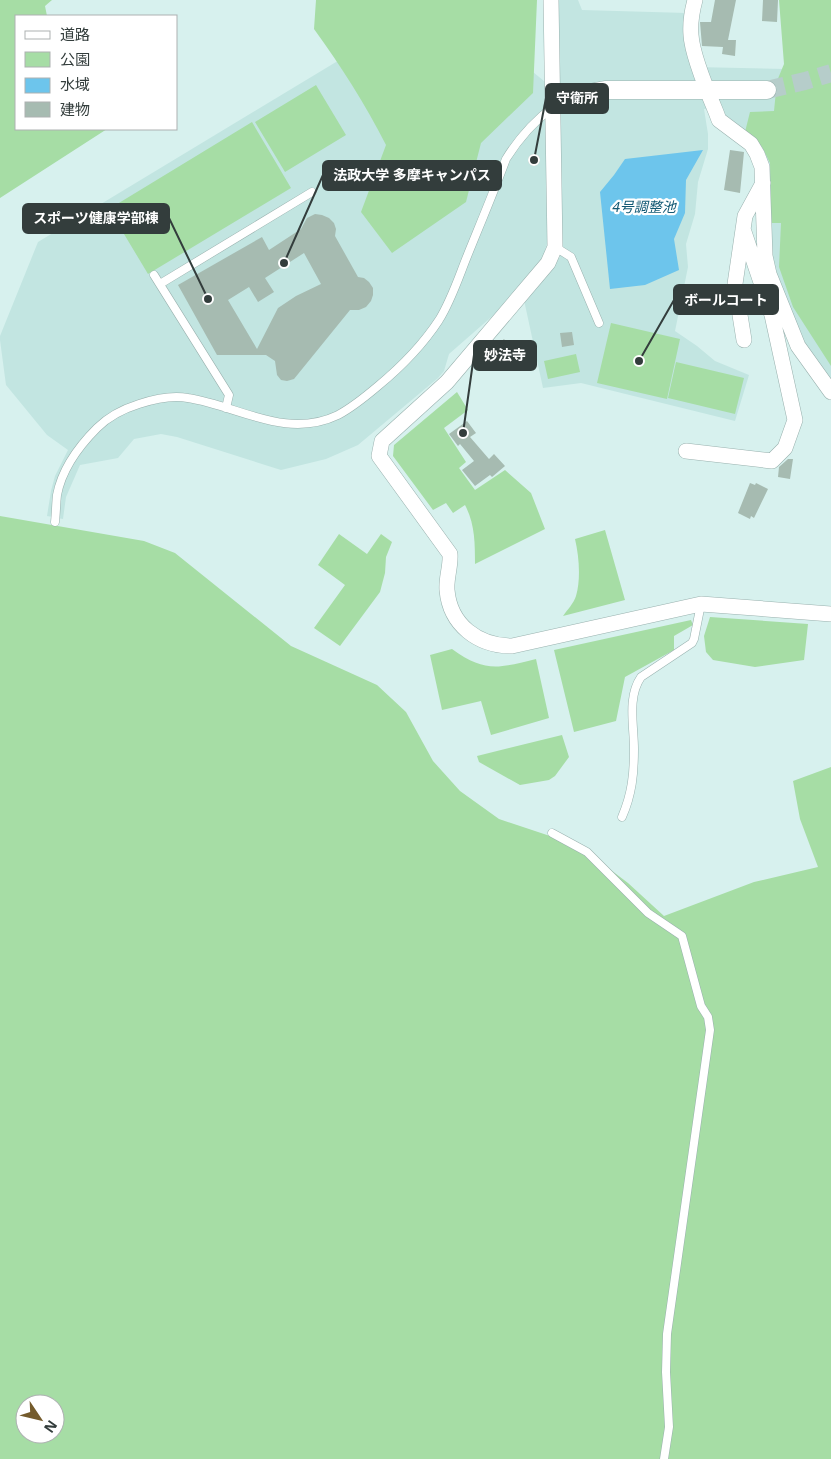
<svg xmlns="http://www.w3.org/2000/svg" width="831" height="1459" font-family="'Noto Sans','Noto Sans JP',sans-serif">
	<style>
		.built { fill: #c2e5e1 }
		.green { fill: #a6dda5; fill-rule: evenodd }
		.water { fill: #6dc5ec }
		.building { fill: #a6bbb1; fill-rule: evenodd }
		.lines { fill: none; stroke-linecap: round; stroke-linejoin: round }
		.tertiary-tunnel { stroke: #b6cdca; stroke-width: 18; stroke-dasharray: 18 9; stroke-linecap: butt }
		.service-casing { stroke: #99b1ae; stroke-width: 9 }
		.minor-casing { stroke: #99b1ae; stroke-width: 16 }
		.tertiary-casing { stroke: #99b1ae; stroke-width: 19 }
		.service { stroke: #fff; stroke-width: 8 }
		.minor { stroke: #fff; stroke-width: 15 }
		.tertiary { stroke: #fff; stroke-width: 18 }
		.labels { text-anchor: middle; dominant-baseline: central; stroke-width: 4.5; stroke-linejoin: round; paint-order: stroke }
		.water-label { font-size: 14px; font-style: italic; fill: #125974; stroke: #fff }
		.leader { fill: none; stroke: #333d3c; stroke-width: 2 }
		.callout-dot { fill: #333d3c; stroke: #fff; stroke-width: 2 }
		.callout { fill: #333d3c; stroke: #333d3c; stroke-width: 2 }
		.callout-label { font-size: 14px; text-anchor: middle; font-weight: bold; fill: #fff }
	</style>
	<rect width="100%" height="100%" fill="#d7f1ee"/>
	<path class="built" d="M558,0h20l4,10 105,3 8,54 91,2 45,-16v330l-29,-40 -23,-54 -8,-33 -4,-89 -47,-58h-16l4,25v15l-10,33 -3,32 -9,30 2,23 -13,64 22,15 18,15 34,14 -14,46 -154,-38 -38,5 -19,-88 36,-43 2,-27 -4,-101 -9,58 -2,57 -5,15 -45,53 -48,42 -5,17 -6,7 -80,67 -32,14 -45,11 -104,-33 -16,-3 -27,5 -16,19 -38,7 -14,32 -3,22 -16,-3 4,-25 4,-15 13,-26 -21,-15 -41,-50 -6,-45v-4l38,-94 356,-215 106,18 44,36 14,-1z"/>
	<path class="green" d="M0,0h52l-7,6 2,10h-31v113h91l-107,69z
		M316,0h221l-4,93 -52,50 -15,59 -74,51 -31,-41 25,-67c-21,-41 -45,-79 -72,-116z
		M779,0h52v366l-38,-59 -14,-40 2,-44h-10l-1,-60 -8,-16 -7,-8 -10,-7 5,-20 24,-1 3,-30 7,-17z
		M316,85l30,50 -61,37 -30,-50z
		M252,122l39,66 -143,86 -39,-65z
		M611,323l69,16 -13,60 -70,-16z
		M576,354l4,18 -32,7 -4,-18z
		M676,362l68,16 -9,36 -67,-16z
		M457,392l11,18 -24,18 22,34 -7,6 16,22 30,-20 26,23 14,36 -70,35c0,-21 0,-40 -10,-59l-12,8 -7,-10 -13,7 -40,-54 1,-11z
		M0,516l144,25 31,12 116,93 86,39 29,27 27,49 27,30 39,28 57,19 31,14 41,31 36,33 90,-34 64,-15 -18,-48 -7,-38 38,-14v692h-831zM25,1404h30v30h-30z
		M605,530l20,70 -62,16c4,-6 11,-13 13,-20 5,-17 3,-40 -1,-57z
		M339,534l28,20 14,-20 11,8 -6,15 -1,16 -5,19 -40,54 -26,-18 31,-43 -27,-20z
		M710,617l98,7 -4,36 -49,7 -42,-7 -7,-8 -2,-16z
		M691,620l2,5 -19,11v14l-49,27 -9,44 -42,11 -20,-82z
		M452,649c33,24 47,19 84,10l13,59 -58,17 -10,-34 -39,9 -12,-55z
		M562,735l7,22 -14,19 -6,4 -29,5 -41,-23 -2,-6z"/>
	<path class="water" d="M703,150l-17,30 -1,33 -11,26 5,31 -34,15 -35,4 -10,-97 14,-17 11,-16z"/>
	<path class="building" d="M715,0h21l-8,40h8l-1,16 -13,-2 1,-7 -21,-1 -2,-24h11z
		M763,0h15l-1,22 -15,-1z
		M730,150l14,2 -4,41 -16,-3z
		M528 160a6 6 0 1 1 12 0a6 6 0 1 1-12 0Z
		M315,214l7,1 7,3 5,5 2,6 -1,7 23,41 6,1 5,4 4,6v7l-2,6 -5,6 -7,3h-9l-56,69 -7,2 -6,-1 -4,-5 -2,-14 -9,-6h-49l-39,-70 84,-48 7,13 32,-21 6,-11zM304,253l17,31 -25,12 -18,12 -21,41 -29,-49 21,-13 9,15 16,-10 -9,-14z
		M572,332l2,13 -12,2 -2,-14z
		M504,339l8,10 -8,7 -8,-10z
		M467,421l9,12 -6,4 19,22 5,-5 11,12 -13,11 -2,-2 -15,11 -13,-16 12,-9 -14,-17 -2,2 -9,-12z
		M788,459h5l-3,20 -12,-2 1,-10z
		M750,483l5,2 1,-2 12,6 -14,29 -3,-2 -1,3 -12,-6z"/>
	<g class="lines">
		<path class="tertiary-tunnel" d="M767,90l38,-9 26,-8"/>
		<g class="service-casing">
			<path id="service" d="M555,247l16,10 28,66
				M154,275l75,120 -3,13
				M160,284l152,-92
				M55,522c1,-9 1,-18 2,-27 5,-26 22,-49 40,-67 12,-12 26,-19 42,-24 15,-5 33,-9 49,-6 51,8 98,42 150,17 15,-8 27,-18 40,-29 23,-19 44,-40 61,-66 13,-21 20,-44 29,-66 13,-32 26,-63 38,-95 13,-21 27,-37 47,-52
				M622,817c10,-23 12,-43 12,-68 0,-23 -7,-52 7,-72l51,-34 2,-4 7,-35
				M552,833l35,19 61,61 34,23 19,70 7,11 2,13 -43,304 -1,38 3,55 -5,32"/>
		</g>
		<g class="minor-casing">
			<path id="minor" d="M551,0l4,247 -7,16 -101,119 -65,59 -3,15 71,98c1,12 -4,24 -3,36 3,35 31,56 65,56l189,-42 130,10
				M695,0c-3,11 -5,23 -4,35 1,19 17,58 25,77l3,8 32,24 6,10 5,13 3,89 4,18 29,72 33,46
				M744,340l-9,-56 10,-68 18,-33
				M686,451l86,10 13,-13 10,-28 -23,-105 -29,-86"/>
		</g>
		<g class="tertiary-casing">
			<path id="tertiary" d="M553,107l26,-12 26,-5h162"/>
		</g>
		<use href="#service" class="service"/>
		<use href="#minor" class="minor"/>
		<use href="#tertiary" class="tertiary"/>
	</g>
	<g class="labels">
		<g class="water-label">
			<text x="644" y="206">4号調整池</text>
		</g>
	</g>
	<path class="leader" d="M534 160L546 98M284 263L323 175M208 299L169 218M639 361L674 300M463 433L474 355"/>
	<g class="callout-dot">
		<circle cx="534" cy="160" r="5"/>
		<circle cx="284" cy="263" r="5"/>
		<circle cx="208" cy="299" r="5"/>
		<circle cx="639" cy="361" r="5"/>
		<circle cx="463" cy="433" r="5"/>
	</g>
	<g class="callout">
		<rect x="546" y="84" width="62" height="29" rx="5"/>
		<rect x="323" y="161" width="178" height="29" rx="5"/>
		<rect x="23" y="204" width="146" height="29" rx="5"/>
		<rect x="674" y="285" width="104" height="29" rx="5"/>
		<rect x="474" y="341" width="62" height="29" rx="5"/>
	</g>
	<g class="callout-label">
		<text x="577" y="103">守衛所</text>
		<text x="412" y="180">法政大学 多摩キャンパス</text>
		<text x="96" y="223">スポーツ健康学部棟</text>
		<text x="726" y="305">ボールコート</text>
		<text x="505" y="360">妙法寺</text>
	</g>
	<rect x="15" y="15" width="162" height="115" fill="#ffffff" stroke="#adb1b1"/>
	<rect x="25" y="31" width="25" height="8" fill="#ffffff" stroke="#adb1b1"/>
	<text x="60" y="40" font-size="15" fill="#333d3c">道路</text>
	<rect x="25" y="52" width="25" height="15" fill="#a6dda5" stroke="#adb1b1"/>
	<text x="60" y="65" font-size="15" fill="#333d3c">公園</text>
	<rect x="25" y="78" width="25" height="15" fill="#6dc5ec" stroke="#adb1b1"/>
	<text x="60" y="90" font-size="15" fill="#333d3c">水域</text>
	<rect x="25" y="102" width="25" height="15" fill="#a6bbb1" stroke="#adb1b1"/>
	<text x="60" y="115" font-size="15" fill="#333d3c">建物</text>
	<g transform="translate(40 1419) rotate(125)"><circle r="24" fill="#ffffff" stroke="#adb1b1"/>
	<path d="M0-4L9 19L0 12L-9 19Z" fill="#745b2c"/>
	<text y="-8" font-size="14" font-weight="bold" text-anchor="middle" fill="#333d3c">N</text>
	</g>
</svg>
